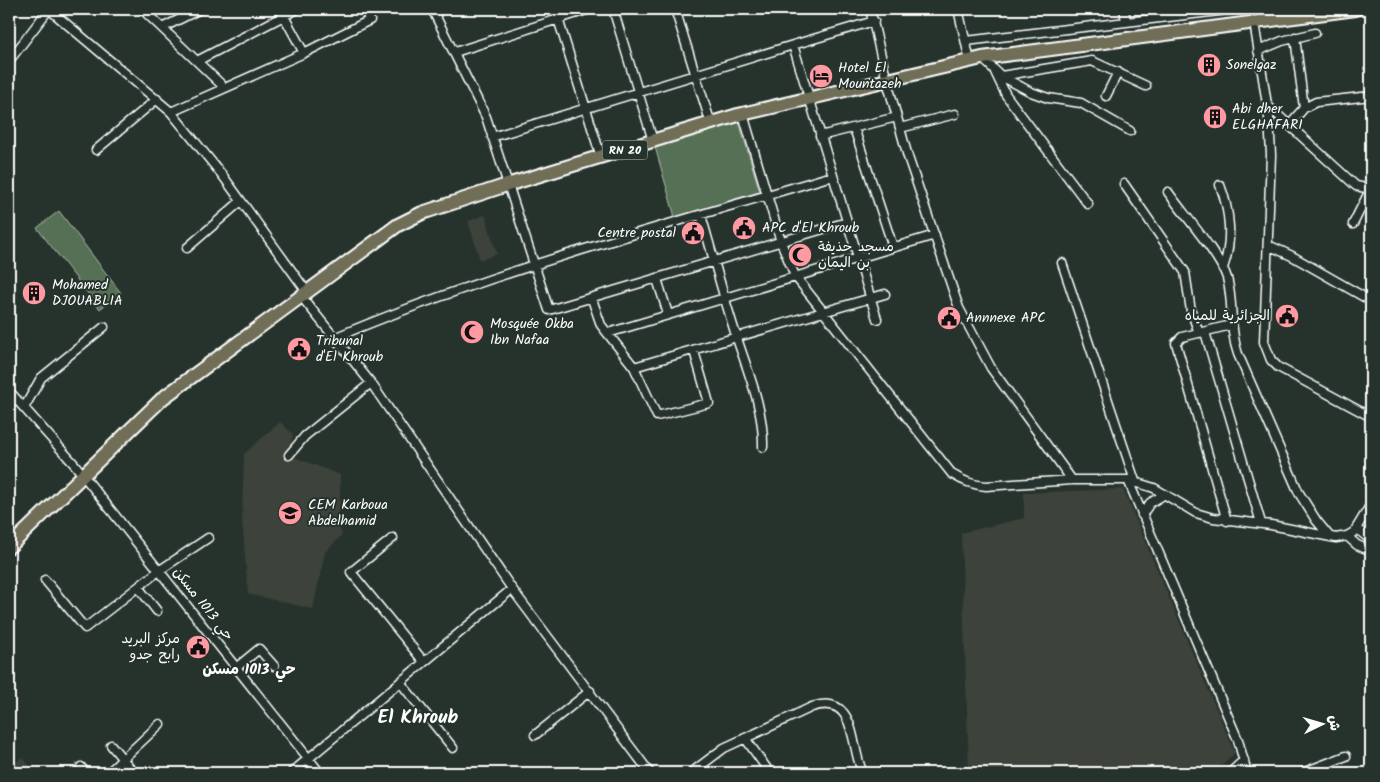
<svg xmlns="http://www.w3.org/2000/svg" width="1380" height="782" font-family="Kalam,'Playpen Sans Arabic',sans-serif">
	<style>
		.built { fill: #3c423a }
		.green { fill: #577056; stroke: #abb8aa }
		.lines { fill: none; stroke-linecap: round; stroke-linejoin: round }
		.minor-casing { stroke: #fff; stroke-width: 11 }
		.primary-casing { stroke: #fff; stroke-width: 16 }
		.minor { stroke: #26332d; stroke-width: 8 }
		.primary { stroke: #716e59; stroke-width: 12 }
		.labels { text-anchor: middle; dominant-baseline: central; stroke-width: 4; stroke-linejoin: round; paint-order: stroke }
		.shield { fill: #26332d; stroke: #bec2c0; stroke-width: 1 }
		.shield-label { font-size: 12px; font-weight: bold; fill: #fff }
		.poi-label { font-size: 14px; fill: #fff; stroke: #26332d; text-anchor: start }
		.street-label { font-size: 14px; fill: #fff; stroke: #26332d }
		.neighbourhood-label { font-size: 15px; font-weight: bold; fill: #fff; stroke: #26332d }
		.district-label { font-size: 19px; font-weight: bold; fill: #fff; stroke: #26332d }
	</style>
	<rect width="100%" height="100%" fill="#26332d"/>
	<filter id="ink" filterUnits="userSpaceOnUse"><feTurbulence type="fractalNoise" baseFrequency=".02" numOctaves="2"/><feDisplacementMap in="SourceGraphic" scale="10" xChannelSelector="R" yChannelSelector="G"/><feConvolveMatrix kernelMatrix="1 2 1 2 8 2 1 2 1" color-interpolation-filters="sRGB"/></filter>
	<g filter="url(#ink)">
		<path class="built" d="M485,215l12,39 -17,6 -12,-39z
			M280,422l13,12 -4,21 51,20v34l-7,16 7,3 2,7 -17,17 -12,57 -65,-15 -6,-76 2,-64z
			M1123,489l112,264 -22,20h-244l-8,-240 63,-15v-25z
			M22,757l14,16h-27v-5z"/>
		<path class="green" d="M739,122l21,70 -85,25 -20,-70z
			M59,211l62,82 -21,16 -63,-81z"/>
		<g class="lines">
			<g class="minor-casing">
				<path id="minor" d="M142,9l83,79
					M280,9l24,44
					M432,9l54,108 63,193 298,-88
					M555,9l46,148
					M613,9l40,132
					M675,9l36,115
					M870,9l17,72 21,76 51,151 32,60 81,112
					M958,9l12,52
					M1124,9l2,12
					M50,10l121,102 52,64 84,116
					M874,21l-81,24 84,274
					M1254,22l15,95 2,38 -7,187 7,18 7,7 93,50
					M162,28l38,-19
					M1295,37l9,71
					M966,41l270,-32
					M1258,51l24,-10 33,-8
					M455,52l135,-43
					M982,58l19,18 30,16 17,6 33,5 49,28
					M9,61l40,-52
					M197,61l100,-52
					M995,72l11,23 82,109
					M1001,76l91,-15 54,25
					M1106,96l12,-24
					M1267,105l89,81 15,3
					M171,112l133,-59 66,-33 -6,-11
					M743,114l38,128 14,34 157,198c12,8 21,11 34,12l86,-6h56l26,8 42,25 17,5 58,7 65,13 11,-2 7,-4 17,-28
					M1289,125l15,-17 12,-6 55,-6
					M854,128l39,119
					M900,128l55,-14
					M820,136l77,-19
					M492,137l301,-92
					M96,150l61,-51
					M9,172l1,1
					M1124,184l61,88 6,39 8,22
					M1220,185c10,26 13,56 3,83
					M1168,192c14,20 53,65 59,86 7,25 2,51 11,76l61,139 17,27 14,17
					M701,215c11,38 21,76 33,114 12,39 30,77 29,118
					M1353,224l17,-34
					M1268,245l24,11 79,45
					M187,248l54,-47
					M1062,263l73,218
					M657,279l11,35
					M301,296l70,87 141,206 138,184
					M592,299l9,26 33,42 23,49 52,-13 -15,-52
					M1205,332l56,191
					M608,333l327,-98
					M334,338c161,-68 331,-112 498,-162
					M634,367l251,-73
					M9,391l66,74 245,308
					M24,408l17,-30 63,-51
					M289,455l16,-19 66,-53
					M1128,480l110,260 9,33
					M1142,515l8,-12 15,-9
					M1227,521l-51,-178 6,-6 49,-12
					M1357,529l14,11
					M1347,536l10,9 14,6
					M393,538l-42,34 73,90
					M45,580l40,48 75,-58 48,-32
					M138,587l19,24
					M237,667l22,-18 15,17
					M400,682l53,66
					M535,735l55,-44
					M745,738l25,35
					M111,745l23,28
					M1328,763l3,10
					M81,767l5,6
					M108,773l52,-49
					M291,773l221,-184
					M691,773l33,-25 88,-41c46,-15 38,42 51,66
					M1230,773l14,-13
					M1302,773l44,-17"/>
			</g>
			<g class="primary-casing">
				<path id="primary" d="M9,547l154,-149 235,-173 24,-12 85,-28 231,-70 244,-57 374,-49"/>
			</g>
			<use href="#minor" class="minor"/>
			<use href="#primary" class="primary"/>
		</g>
	</g>
	<defs>
		<g id="building-disc" transform="scale(1.25)"><circle r="9.5" fill="#ff9aa2" stroke="#26332d"/><path d="M-4-6H4V6H1V3H-1V6H-4ZM-2.5-4.3h1.7v1.8h-1.7ZM.8-4.3h1.7v1.8H.8ZM-2.5-1h1.7V.8h-1.7ZM.8-1h1.7V.8H.8Z" fill="#111"/></g>
		<g id="hotel-disc" transform="scale(1.25)"><circle r="9.5" fill="#ff9aa2" stroke="#26332d"/><path d="M-6-4.5h1.5V1H6V5H4.5V3h-9V5H-6ZM-4 0a1.8 1.8 0 1 1 3.6 0ZM.5 0V-2.5h3Q6-2.5 6 0Z" fill="#111"/></g>
		<g id="civic-disc" transform="scale(1.25)"><circle r="9.5" fill="#ff9aa2" stroke="#26332d"/><path d="M-.6-6.5H3V-4.5H.6V-3L4-1V1h2V6H-6V1h2V-1L-.6-3ZM-1.2 2.5V6h2.4V2.5Z" fill="#111"/></g>
		<g id="mosque-disc" transform="scale(1.25)"><circle r="9.5" fill="#ff9aa2" stroke="#26332d"/><path d="M3.5-4.9A6 6 0 1 0 3.5 4.9A5 5 0 1 1 3.5-4.9Z" fill="#111"/></g>
		<g id="school-disc" transform="scale(1.25)"><circle r="9.5" fill="#ff9aa2" stroke="#26332d"/><path d="M0-5L7-2L0 1L-7-2ZM-4 1L0 2.5L4 1V4Q0 6-4 4Z" fill="#111"/></g>
	</defs>
	<g fill-rule="evenodd">
		<use href="#building-disc" x="1209" y="65"/>
		<use href="#hotel-disc" x="821" y="76"/>
		<use href="#building-disc" x="1215" y="117"/>
		<use href="#civic-disc" x="744" y="228"/>
		<use href="#civic-disc" x="693" y="233"/>
		<use href="#mosque-disc" x="800" y="255"/>
		<use href="#building-disc" x="34" y="293"/>
		<use href="#civic-disc" x="1287" y="316"/>
		<use href="#civic-disc" x="949" y="318"/>
		<use href="#mosque-disc" x="472" y="332"/>
		<use href="#civic-disc" x="299" y="349"/>
		<use href="#school-disc" x="290" y="513"/>
		<use href="#civic-disc" x="198" y="647"/>
	</g>
	<g class="labels">
		<rect class="shield" x="602.5" y="140.5" width="45" height="19" rx="4"/>
		<g class="shield-label">
			<text x="625" y="150">RN 20</text>
		</g>
		<g class="poi-label">
			<text x="1226" y="65">Sonelgaz</text>
			<text x="838" y="68">Hotel El<tspan x="838" dy="16">Mountazeh</tspan></text>
			<text x="1232" y="109">Abi dher<tspan x="1232" dy="16">ELGHAFARI</tspan></text>
			<text x="762" y="228">APC d'El Khroub</text>
			<text x="676" y="233" text-anchor="end">Centre postal</text>
			<text x="818" y="247">مسجد حذيفة<tspan x="818" dy="16">بن اليمان</tspan></text>
			<text x="52" y="285">Mohamed<tspan x="52" dy="16">DJOUABLIA</tspan></text>
			<text x="1270" y="316" text-anchor="end">الجزائرية للمياه</text>
			<text x="966" y="318">Annnexe APC</text>
			<text x="490" y="324">Mosquée Okba<tspan x="490" dy="16">Ibn Nafaa</tspan></text>
			<text x="316" y="341">Tribunal<tspan x="316" dy="16">d'El Khroub</tspan></text>
			<text x="308" y="505">CEM Karboua<tspan x="308" dy="16">Abdelhamid</tspan></text>
			<text x="180" y="639" text-anchor="end">مركز البريد<tspan x="180" dy="16">رابح جدو</tspan></text>
		</g>
		<g class="street-label">
			<text transform="translate(203 604) rotate(52)">حي 1013 مسكن</text>
		</g>
		<g class="neighbourhood-label">
			<text x="249" y="670">حي 1013 مسكن</text>
		</g>
		<g class="district-label">
			<text x="418" y="718">El Khroub</text>
		</g>
	</g>
	<rect width="1380" height="782" fill="none" stroke="#26332d" stroke-width="30"/>
	<rect x="15" y="15" width="1350" height="752" fill="none" stroke="#fff" stroke-width="2" filter="url(#ink)"/>
	<g transform="translate(1322 724) rotate(85)" stroke="#26332d" stroke-width="4" paint-order="stroke">
	<path d="M0-4L9 19L0 12L-9 19Z" fill="#ffffff"/>
	<text y="-8" font-size="14" font-weight="bold" text-anchor="middle" fill="#ffffff">ش</text>
	</g>
</svg>
